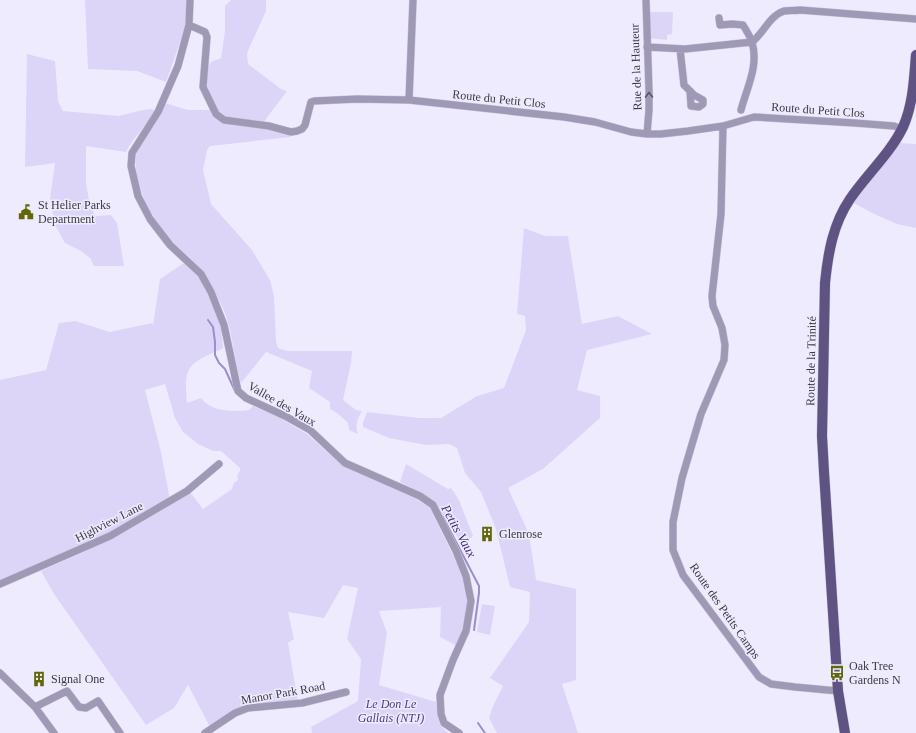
<svg xmlns="http://www.w3.org/2000/svg" width="916" height="733" font-family="'Times New Roman',serif">
	<style>
		.green { fill: #dcd5f8 }
		.lines { fill: none; stroke-linecap: round; stroke-linejoin: round }
		.stream { stroke: #9c8ecc; stroke-width: 2 }
		.minor-casing { stroke: #cbc7d9; stroke-width: 8 }
		.primary-casing { stroke: #cbc7d9; stroke-width: 11 }
		.minor { stroke: #9f99b5; stroke-width: 7 }
		.primary { stroke: #5f5384; stroke-width: 10 }
		.oneway { stroke: #595665 }
		.labels { text-anchor: middle; dominant-baseline: central; stroke-width: 3; stroke-linejoin: round; paint-order: stroke }
		.street-label { font-size: 12px; fill: #3b3943; stroke: #efebff }
		.poi-label { font-size: 12px; fill: #3b3943; stroke: #efebff; text-anchor: start }
		.park-label { font-size: 12px; font-style: italic; fill: #503984; stroke: #efebff }
		.water-label { font-size: 13px; font-style: italic; fill: #442c76; stroke: #efebff }
	</style>
	<rect width="100%" height="100%" fill="#efebff"/>
	<path class="green" d="M85,0h101v25l-20,57 -29,-11 -49,-2z
		M231,0h35v11l-19,42 1,11 33,25 6,2 -24,32 -39,-5 -6,-5 -13,-27 1,-15 5,-9 10,-4 4,-27v-25z
		M648,12h25l-1,22 -5,1v5l-18,-2z
		M27,54l28,7 3,40 5,10 56,5 19,-5 12,-2 5,1c-7,16 -22,26 -29,42l-40,-6v36l3,19 6,15 16,-1 6,8 7,43h-30l-4,-8 -9,-7 -16,-8 -10,-18 -5,-26 5,-36 -30,4z
		M165,103l23,7h22l3,6 10,8h10l34,5 22,5 2,3 -81,9 -3,4 -4,20 8,34 41,46 18,30 4,16 2,45 2,7 9,3h65l-1,12 -8,37 13,10 6,1c-5,9 -7,13 -4,23l-9,-4 -1,-7 -11,-10 -7,-4v-7l-21,-14 3,-17 -46,-19 -25,31c-8,-26 -8,-55 -20,-79 -7,-13 -13,-28 -24,-39 -8,-9 -18,-16 -26,-25 -20,-22 -38,-55 -35,-84 1,-12 12,-22 19,-31 4,-7 7,-14 10,-22z
		M899,143l17,1v84l-19,-4 -23,-10 -22,-12z
		M524,228l21,8h23l14,88 36,-8 34,18 -65,16 -10,40 23,6v22l-57,51 -35,19 21,46 7,46 40,9v91l-14,4 16,49h-81l-8,-15 4,-12 10,-20 -13,-8 39,-56 1,-30 -20,-5 -14,-58 -15,-37 -16,-19 -8,-25 -8,-4 -23,1 -37,-7 -26,-11v-4l4,-11 52,6h22l36,-22 27,-8 22,-58 -1,-14 -8,-2z
		M184,263l16,16 14,28 7,20 2,21c-33,16 -40,15 -36,55l14,-5c10,14 32,14 48,12l4,-4 20,8 34,20 36,32 74,33 13,9 33,68 4,26 -4,28 -6,16 -17,-9 1,-30 -62,4 8,22 -8,52 57,17c1,10 2,25 12,31h-136l-1,-6 47,-26 3,-42 -14,-20 11,-51 -15,-3 -19,33 -36,-6 6,27 -6,4 10,59 -49,4 -39,21 -22,-42 -14,23 -28,17 -92,-131 -13,-23 41,-18 31,-16 77,-45 13,17 29,-20 2,-6 4,-3 -1,-5 3,-4v-3l-19,-17h-8l-15,-7 -15,-12 -8,-14 -10,-34 -20,6 16,62 9,48 -58,33 -112,49v-202l46,-10 13,-47 16,-2 35,11 42,-9 1,2 7,-46z
		M406,464l42,25 3,-1 8,12 14,36 -10,9 -27,-40 -14,-12 -22,-11z
		M482,604l13,2 -5,29 -13,-3z"/>
	<g class="lines">
		<path class="stream" d="M208,320l5,7 2,15v13l4,8 6,6 10,22
			M443,517l36,69v7l-5,37
			M478,723l7,10"/>
		<g class="minor-casing">
			<path id="minor" d="M190,0l-1,25 -11,41 -20,46 -26,41 -1,13 7,30 12,23 20,26 31,29 10,18 13,33 14,66 8,7 39,18 25,14 35,33 75,33 13,9 23,46 10,25 5,25 -5,30 -13,29 -13,35 1,19 3,9 15,10
				M646,0l3,90v20l-2,24
				M719,18l1,7 12,-1 11,1c3,5 7,11 9,17 7,24 -5,45 -11,68
				M189,25l16,7 2,5 -4,50 13,27 8,6 45,6 22,6 6,-1 5,-2 3,-4 6,-23 3,-1 43,-2 52,1 155,17 31,5 36,10 16,2h14l27,-3 35,-5 31,-9 101,6 39,3 8,3
				M647,47l38,2 67,-7c12,-9 17,-26 32,-31 5,-1 11,0 16,-1l116,9
				M680,49l4,36 10,10 9,5v4l-4,3 -8,-1 -1,-15
				M409,100l4,-100
				M723,126l-2,88 -9,82 1,10 9,22 3,17 -1,15 -23,54 -19,64 -9,44v28l10,25 76,102 12,7 24,3 43,4
				M0,584l110,-48 77,-45 32,-27
				M0,673l35,34 19,26
				M35,707l32,-16 12,16 7,1 12,-7 22,32
				M205,733l30,-20 13,-5 54,-5 44,-11"/>
		</g>
		<g class="primary-casing">
			<path id="primary" d="M845,733l-7,-42 -14,-219 -2,-36 3,-153c3,-30 8,-59 25,-84 17,-25 40,-45 53,-72 10,-22 11,-48 13,-72"/>
		</g>
		<use href="#minor" class="minor"/>
		<use href="#primary" class="primary"/>
	</g>
	<defs><path id="oneway-chevron" d="M-2-3.5L2.5 0L-2 3.5" fill="none" stroke-width="1.6" stroke-linecap="round" stroke-linejoin="round"/></defs>
	<use class="oneway" href="#oneway-chevron" transform="translate(649 95) rotate(-91)"/>
	<defs>
		<g id="civic-bare" transform="scale(1.2)"><path d="M-.6-6.5H3V-4.5H.6V-3L4-1V1h2V6H-6V1h2V-1L-.6-3ZM-1.2 2.5V6h2.4V2.5Z" fill="#5f6707" stroke="#efebff" stroke-width="2.5" paint-order="stroke"/></g>
		<g id="building-bare" transform="scale(1.2)"><path d="M-4-6H4V6H1V3H-1V6H-4ZM-2.5-4.3h1.7v1.8h-1.7ZM.8-4.3h1.7v1.8H.8ZM-2.5-1h1.7V.8h-1.7ZM.8-1h1.7V.8H.8Z" fill="#5f6707" stroke="#efebff" stroke-width="2.5" paint-order="stroke"/></g>
		<g id="bus-bare" transform="scale(1.2)"><path d="M-5-6H5V4H4V6H2V4H-2V6H-4V4H-5ZM-3.5-4V0h7V-4ZM-3.5 1.2v1.5H-2V1.2ZM2 1.2v1.5H3.5V1.2Z" fill="#5f6707" stroke="#efebff" stroke-width="2.5" paint-order="stroke"/></g>
	</defs>
	<g fill-rule="evenodd">
		<use href="#civic-bare" x="26" y="212"/>
		<use href="#building-bare" x="487" y="534"/>
		<use href="#bus-bare" x="837" y="673"/>
		<use href="#building-bare" x="39" y="679"/>
	</g>
	<g class="labels">
		<g class="street-label">
			<text transform="translate(636 67) rotate(-92)">Rue de la Hauteur</text>
			<text transform="translate(499 99) rotate(6)">Route du Petit Clos</text>
			<text transform="translate(818 110) rotate(4)">Route du Petit Clos</text>
			<text transform="translate(811 361) rotate(-89)">Route de la Trinité</text>
			<text transform="translate(282 404) rotate(30)">Vallee des Vaux</text>
			<text transform="translate(109 522) rotate(-27)">Highview Lane</text>
			<text transform="translate(725 611) rotate(55)">Route des Petits Camps</text>
			<text transform="translate(283 693) rotate(-10)">Manor Park Road</text>
		</g>
		<g class="poi-label">
			<text x="38" y="205">St Helier Parks<tspan x="38" dy="14">Department</tspan></text>
			<text x="499" y="534">Glenrose</text>
			<text x="849" y="666">Oak Tree<tspan x="849" dy="14">Gardens N</tspan></text>
			<text x="51" y="679">Signal One</text>
		</g>
		<g class="park-label">
			<text x="391" y="704">Le Don Le<tspan x="391" dy="14">Gallais (NTJ)</tspan></text>
		</g>
		<g class="water-label">
			<text transform="translate(459 531) rotate(61)">Petits Vaux</text>
		</g>
	</g>
</svg>
